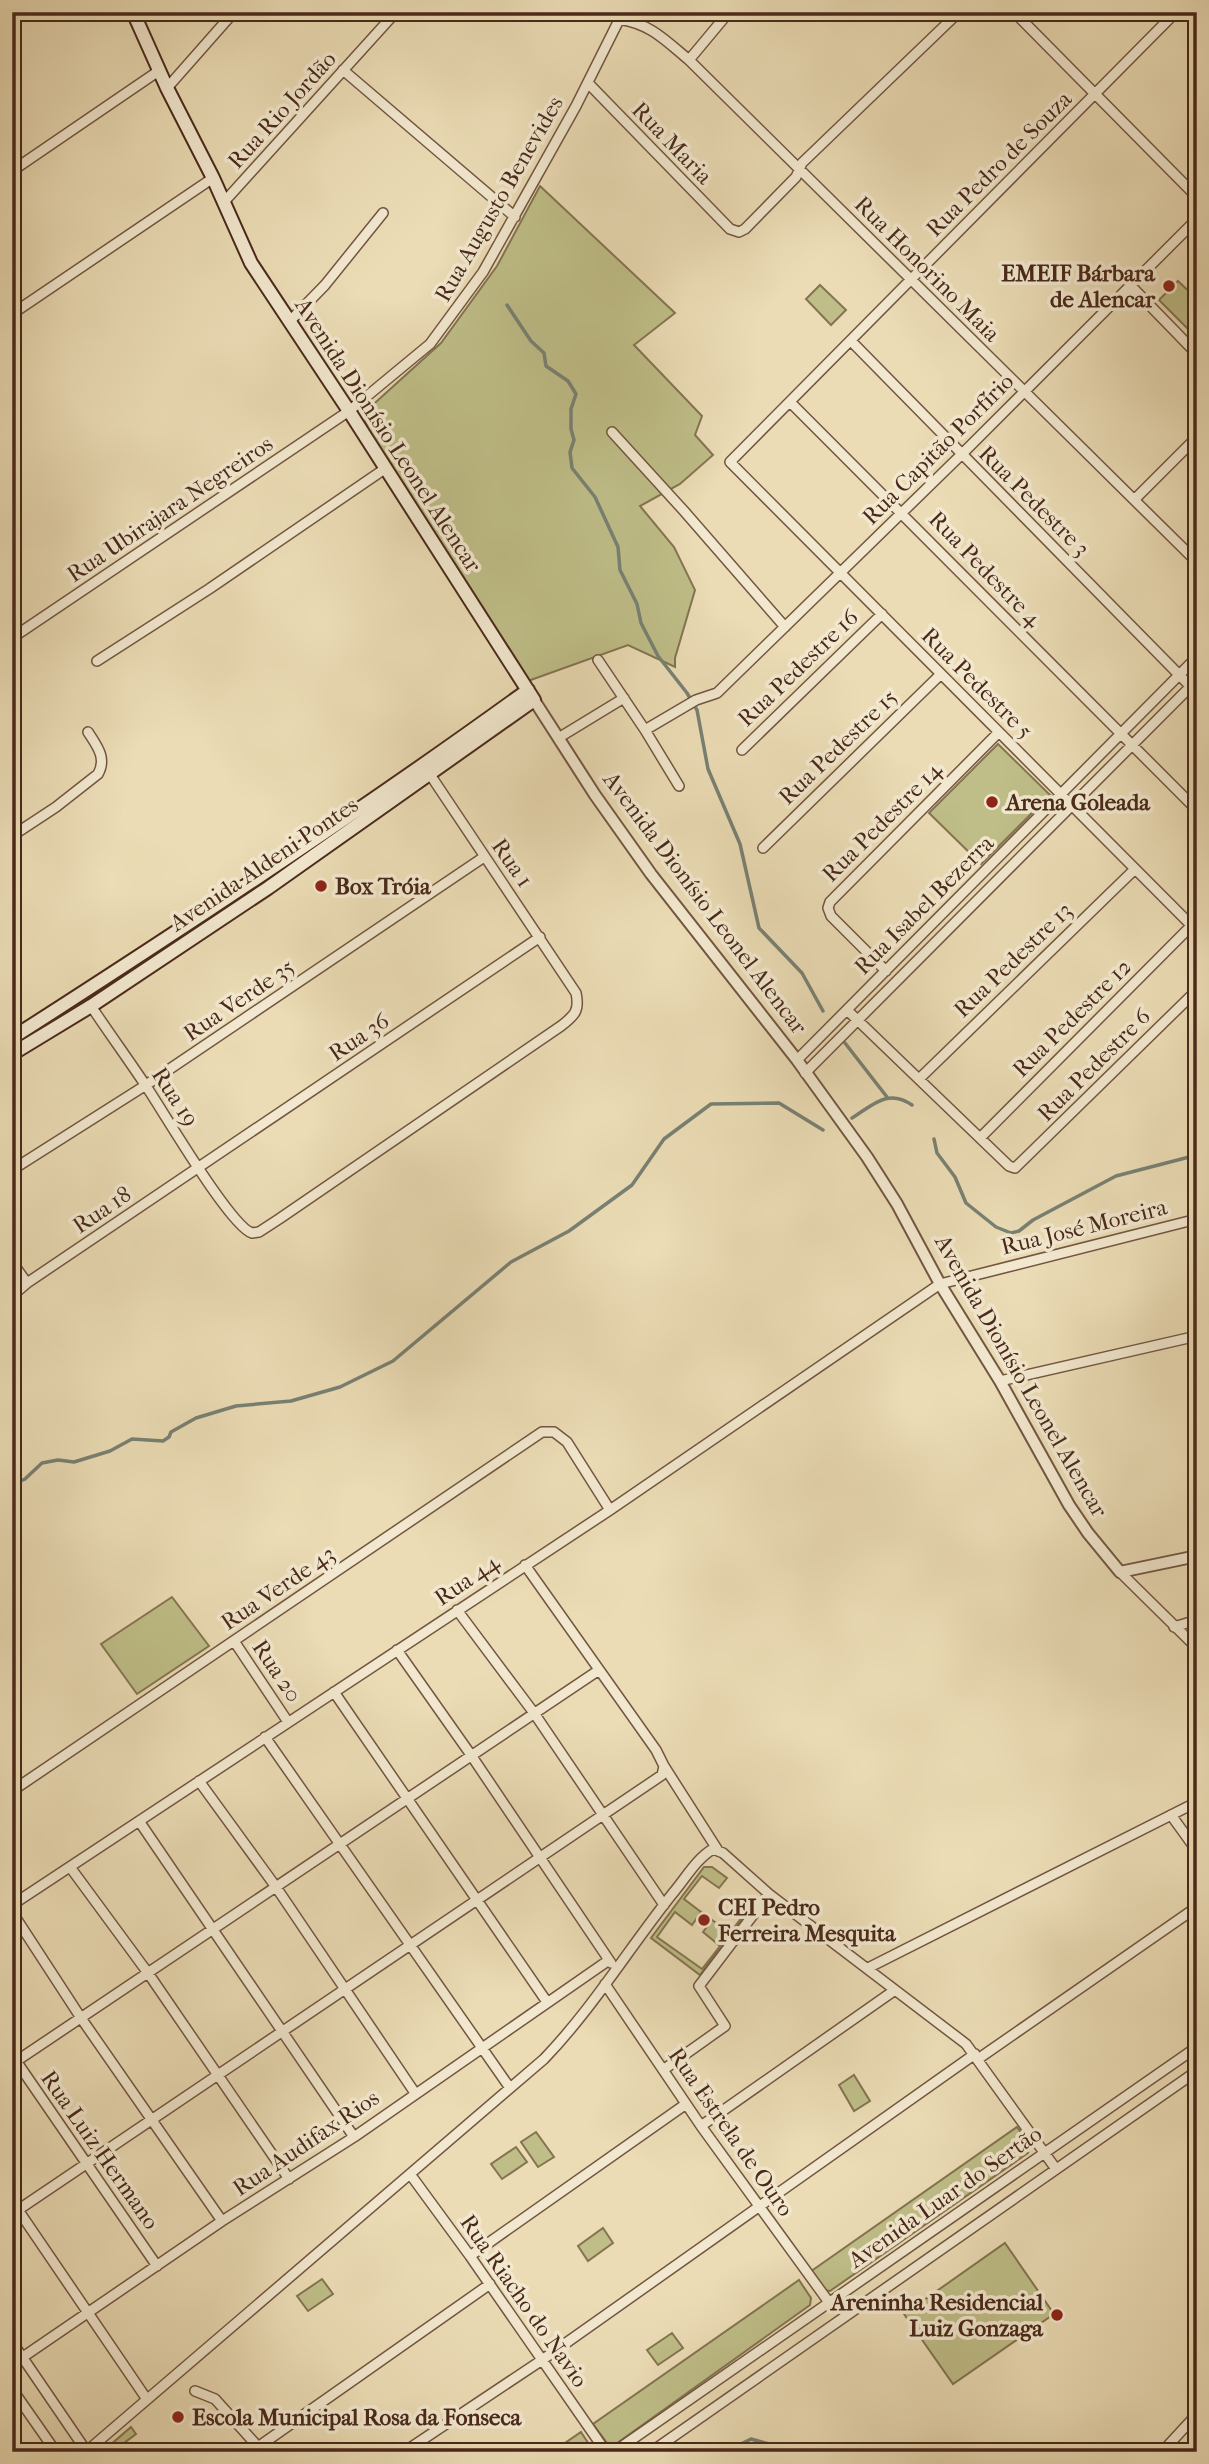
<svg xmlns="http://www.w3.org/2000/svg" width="1209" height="2464" font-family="'IM FELL French Canon',serif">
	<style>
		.green { fill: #bfbe88; stroke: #847451; stroke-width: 2 }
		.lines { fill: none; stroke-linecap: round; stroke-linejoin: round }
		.stream { stroke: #788173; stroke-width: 3.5 }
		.minor-casing { stroke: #725641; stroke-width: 12 }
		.tertiary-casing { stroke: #725641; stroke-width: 14 }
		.secondary-casing { stroke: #49291a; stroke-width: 16 }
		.minor { stroke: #f2e8cf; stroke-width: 9 }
		.tertiary { stroke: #f2e8cf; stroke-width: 10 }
		.secondary { stroke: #f2e8cf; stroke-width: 12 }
		.poi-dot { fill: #8f2418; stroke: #f2e8cf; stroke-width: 2.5 }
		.labels { text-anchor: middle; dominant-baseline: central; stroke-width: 7; stroke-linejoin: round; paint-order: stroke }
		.street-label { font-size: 23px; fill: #49291a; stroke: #f2e8cf }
		.poi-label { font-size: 23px; font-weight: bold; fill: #49291a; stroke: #f2e8cf; text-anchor: start }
	</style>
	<rect width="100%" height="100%" fill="#ebdcb5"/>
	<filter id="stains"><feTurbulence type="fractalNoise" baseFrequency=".00286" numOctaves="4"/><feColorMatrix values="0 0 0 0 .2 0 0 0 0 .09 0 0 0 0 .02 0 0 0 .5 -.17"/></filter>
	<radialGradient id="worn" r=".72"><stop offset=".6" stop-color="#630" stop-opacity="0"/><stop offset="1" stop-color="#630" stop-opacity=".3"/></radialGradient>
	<path class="green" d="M540,186l135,127 -41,32 68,71 -7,19 18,20 -33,29 -40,22 34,41 21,43 -20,68v9l-47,-22 -100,36 -159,-247 -4,-16 1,-7 75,-68 56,-77z
		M1178,281l19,18v27l-6,6 -32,-32z
		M820,285l26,25 -15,15 -25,-26z
		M998,744l52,51 -69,69 -52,-51z
		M172,1597l37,49 -72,48 -36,-50z
		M704,1867h8l15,11 -8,10 -17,-12 -18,23 17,13 -9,13 -17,-13 -18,25 45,32 18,-23 -17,-14 9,-12 18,13 18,-24 1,1 -49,65 -49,-37z
		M854,2075l16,26 -16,10 -15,-26z
		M1017,2127l13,18 -2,8 -198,138 -6,-1 -14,-18z
		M536,2132l18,25 -16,10 -17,-25z
		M516,2147l11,15 -25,17 -11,-15z
		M603,2228l10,15 -25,18 -10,-15z
		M1005,2243l49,71 -101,70 -49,-70z
		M322,2279l11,15 -25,17 -11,-15z
		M799,2280l12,18 -1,7 -197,141 -6,-3 -14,-19z
		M672,2333l11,15 -25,17 -11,-15z
		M131,2427l5,7 -24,18h-10z
		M581,2432l13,20h-42z"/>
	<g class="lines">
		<path class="stream" d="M507,305l24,36 13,12 2,13 22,15 8,13 -5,15v20l3,11 -4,12 2,16 23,29 23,50 2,23 17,34 4,19 17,33 29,37 10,17 11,59 32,75 19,84 43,45 21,38
			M845,1043l42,54
			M852,1118c21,-13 36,-30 60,-13
			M934,1139l3,14 18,24 11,26 30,24 15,6 8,-2 14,-11 83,-44 81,-21
			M12,1485l13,-6 17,-16 16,-3 16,2 36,-11 22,-12 31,2 6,-4 2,-5 25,-14 40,-12 55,-5 49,-14 53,-26 118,-99 58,-31 63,-46 32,-46 47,-35 68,-1 44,27
			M708,2450l8,-3 7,5
			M725,2452l26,-13 18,5 5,8"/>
		<g class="minor-casing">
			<path id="minor" d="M1014,12l183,185
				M1176,12l-446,450 467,469
				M619,19c32,5 46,21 70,41l508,502
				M689,60l40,-48
				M343,70l172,147
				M588,83l142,146 9,3 6,-3 51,-52 6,-14 157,-151
				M167,88l67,-76
				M12,171l148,-101
				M224,202l172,-190
				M1130,285l67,69
				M12,314l201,-136
				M289,322l36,-37 58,-72
				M851,341l346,352
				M790,402l407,408
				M612,432l72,79 101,116
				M1135,499l62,-62
				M12,638l337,-227 81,-67 53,-72 93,-166 47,-94
				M598,660l47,70 34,56
				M97,661l112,-72 177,-121
				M645,730l51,-30 21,-7 244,-238 236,-236
				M560,737l64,-39
				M742,750l140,-136
				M12,836l44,-29 42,-33c9,-16 -1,-28 -10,-42
				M763,848l178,-174
				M886,971l-55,-55 -3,-8 2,-6 169,-170
				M91,1006c18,27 37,53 55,80 17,25 84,140 106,147l7,-1 20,-13 282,-193c13,-10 19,-15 15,-33l-149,-223
				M847,1010l162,156 6,2 182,-178
				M797,1060l400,-403
				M805,1073l392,-393
				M919,1079l216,-210
				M980,1138l211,-212
				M12,1170l134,-85 338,-228
				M12,1262l15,21
				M12,1296l15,-13 513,-346
				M1000,1381l197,-45
				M1120,1572l77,76
				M457,1610l77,103 130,192
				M1174,1627l23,-7
				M234,1641l54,81
				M397,1650l74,105 140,208
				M334,1692l213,310
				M265,1737l245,351
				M664,1766l53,83
				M199,1781l77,106 139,206
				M12,1791l530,-359h12l13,10 43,68
				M1171,1815l26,36
				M139,1821l215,316
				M70,1867l78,106 141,206
				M12,1905l598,-395 330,-226 257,-65
				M12,1912l69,106 141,203
				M868,1968l329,-166
				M605,1984l96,142 127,175
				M12,2055l145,211
				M978,2059l219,-152
				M12,2064l587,-394
				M663,2070l62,-44 -26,-40 70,-92
				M701,2126l194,-136
				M410,2174l60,82 136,196
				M12,2201l134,197
				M12,2214l650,-439 2,-9 -8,-16 -131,-185
				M470,2256l216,-152
				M12,2342l75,110
				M23,2357l199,-136 132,-84 255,-177
				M12,2389l44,63
				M195,2391l20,8 45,50
				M258,2447l232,-163
				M87,2451l457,-392c49,-51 85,-111 129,-166 12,-14 24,-35 40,-44l10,4 46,41 197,150 90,125
				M404,2452l138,-92 433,-306
				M614,2452l583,-405
				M651,2452l546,-381
				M1162,2452l35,-38"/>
		</g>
		<g class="tertiary-casing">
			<path id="tertiary" d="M534,700l61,95 56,79 146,186 70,97 30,47 43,80 60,97 69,124 19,28 32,39 77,-16"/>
		</g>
		<g class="secondary-casing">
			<path id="secondary" d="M12,1038c175,-112 348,-226 516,-348
				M12,1054l79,-48 177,-118 266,-188 -185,-289 -98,-148 -38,-85 -46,-90 -34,-76"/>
		</g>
		<use href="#minor" class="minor"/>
		<use href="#tertiary" class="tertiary"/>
		<use href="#secondary" class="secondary"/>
	</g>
	<g class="poi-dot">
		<circle cx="1169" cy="286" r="7"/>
		<circle cx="992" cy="802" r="7"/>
		<circle cx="321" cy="886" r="7"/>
		<circle cx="704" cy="1920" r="7"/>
		<circle cx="1057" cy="2315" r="7"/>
		<circle cx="178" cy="2417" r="7"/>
	</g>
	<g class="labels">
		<g class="street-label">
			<text transform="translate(282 110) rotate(-48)">Rua Rio Jordão</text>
			<text transform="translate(672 143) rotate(46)">Rua Maria</text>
			<text transform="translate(999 164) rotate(-45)">Rua Pedro de Souza</text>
			<text transform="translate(499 199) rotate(-60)">Rua Augusto Benevides</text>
			<text transform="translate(927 269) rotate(45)">Rua Honorino Maia</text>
			<text transform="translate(388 435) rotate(57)">Avenida Dionísio Leonel Alencar</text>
			<text transform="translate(938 449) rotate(-45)">Rua Capitão Porfírio</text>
			<text transform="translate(1034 501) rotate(45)">Rua Pedestre 3</text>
			<text transform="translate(170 509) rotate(-34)">Rua Ubirajara Negreiros</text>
			<text transform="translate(985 569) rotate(46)">Rua Pedestre 4</text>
			<text transform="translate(798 668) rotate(-44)">Rua Pedestre 16</text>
			<text transform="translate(977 683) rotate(45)">Rua Pedestre 5</text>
			<text transform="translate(838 747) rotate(-44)">Rua Pedestre 15</text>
			<text transform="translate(882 822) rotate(-45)">Rua Pedestre 14</text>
			<text transform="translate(512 863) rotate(55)">Rua 1</text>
			<text transform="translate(264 864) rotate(-34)">Avenida Aldeni Pontes</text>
			<text transform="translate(705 903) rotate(53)">Avenida Dionísio Leonel Alencar</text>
			<text transform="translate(924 905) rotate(-45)">Rua Isabel Bezerra</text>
			<text transform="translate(1013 960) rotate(-44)">Rua Pedestre 13</text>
			<text transform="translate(239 1000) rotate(-34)">Rua Verde 35</text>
			<text transform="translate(1072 1018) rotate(-45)">Rua Pedestre 12</text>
			<text transform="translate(359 1037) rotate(-34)">Rua 36</text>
			<text transform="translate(1094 1065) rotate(-45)">Rua Pedestre 6</text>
			<text transform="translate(175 1097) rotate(57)">Rua 19</text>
			<text transform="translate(102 1210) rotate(-34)">Rua 18</text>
			<text transform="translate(1084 1227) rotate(-14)">Rua José Moreira</text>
			<text transform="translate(1021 1376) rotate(60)">Avenida Dionísio Leonel Alencar</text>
			<text transform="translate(467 1580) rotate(-34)">Rua 44</text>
			<text transform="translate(278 1588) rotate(-34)">Rua Verde 43</text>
			<text transform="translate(277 1671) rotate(56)">Rua 20</text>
			<text transform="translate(731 2132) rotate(55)">Rua Estrela de Ouro</text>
			<text transform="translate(306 2143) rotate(-34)">Rua Audifax Rios</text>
			<text transform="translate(100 2150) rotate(55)">Rua Luiz Hermano</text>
			<text transform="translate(945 2197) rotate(-35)">Avenida Luar do Sertão</text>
			<text transform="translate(524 2301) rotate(55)">Rua Riacho do Navio</text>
		</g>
		<g class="poi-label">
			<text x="1155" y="273" text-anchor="end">EMEIF Bárbara<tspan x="1155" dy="26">de Alencar</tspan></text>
			<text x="1006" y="802">Arena Goleada</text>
			<text x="335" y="886">Box Tróia</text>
			<text x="718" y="1907">CEI Pedro<tspan x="718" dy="26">Ferreira Mesquita</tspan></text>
			<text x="1043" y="2302" text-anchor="end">Areninha Residencial<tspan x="1043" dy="26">Luiz Gonzaga</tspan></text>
			<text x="192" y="2417">Escola Municipal Rosa da Fonseca</text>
		</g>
	</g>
	<rect width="1209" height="2464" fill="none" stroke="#ebdcb5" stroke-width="42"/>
	<rect x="14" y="14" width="1181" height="2436" fill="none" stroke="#49291a" stroke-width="3.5"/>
	<rect x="21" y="21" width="1167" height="2422" fill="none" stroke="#49291a" stroke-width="2"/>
	<rect width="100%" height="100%" filter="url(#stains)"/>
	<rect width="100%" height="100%" fill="url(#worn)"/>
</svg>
